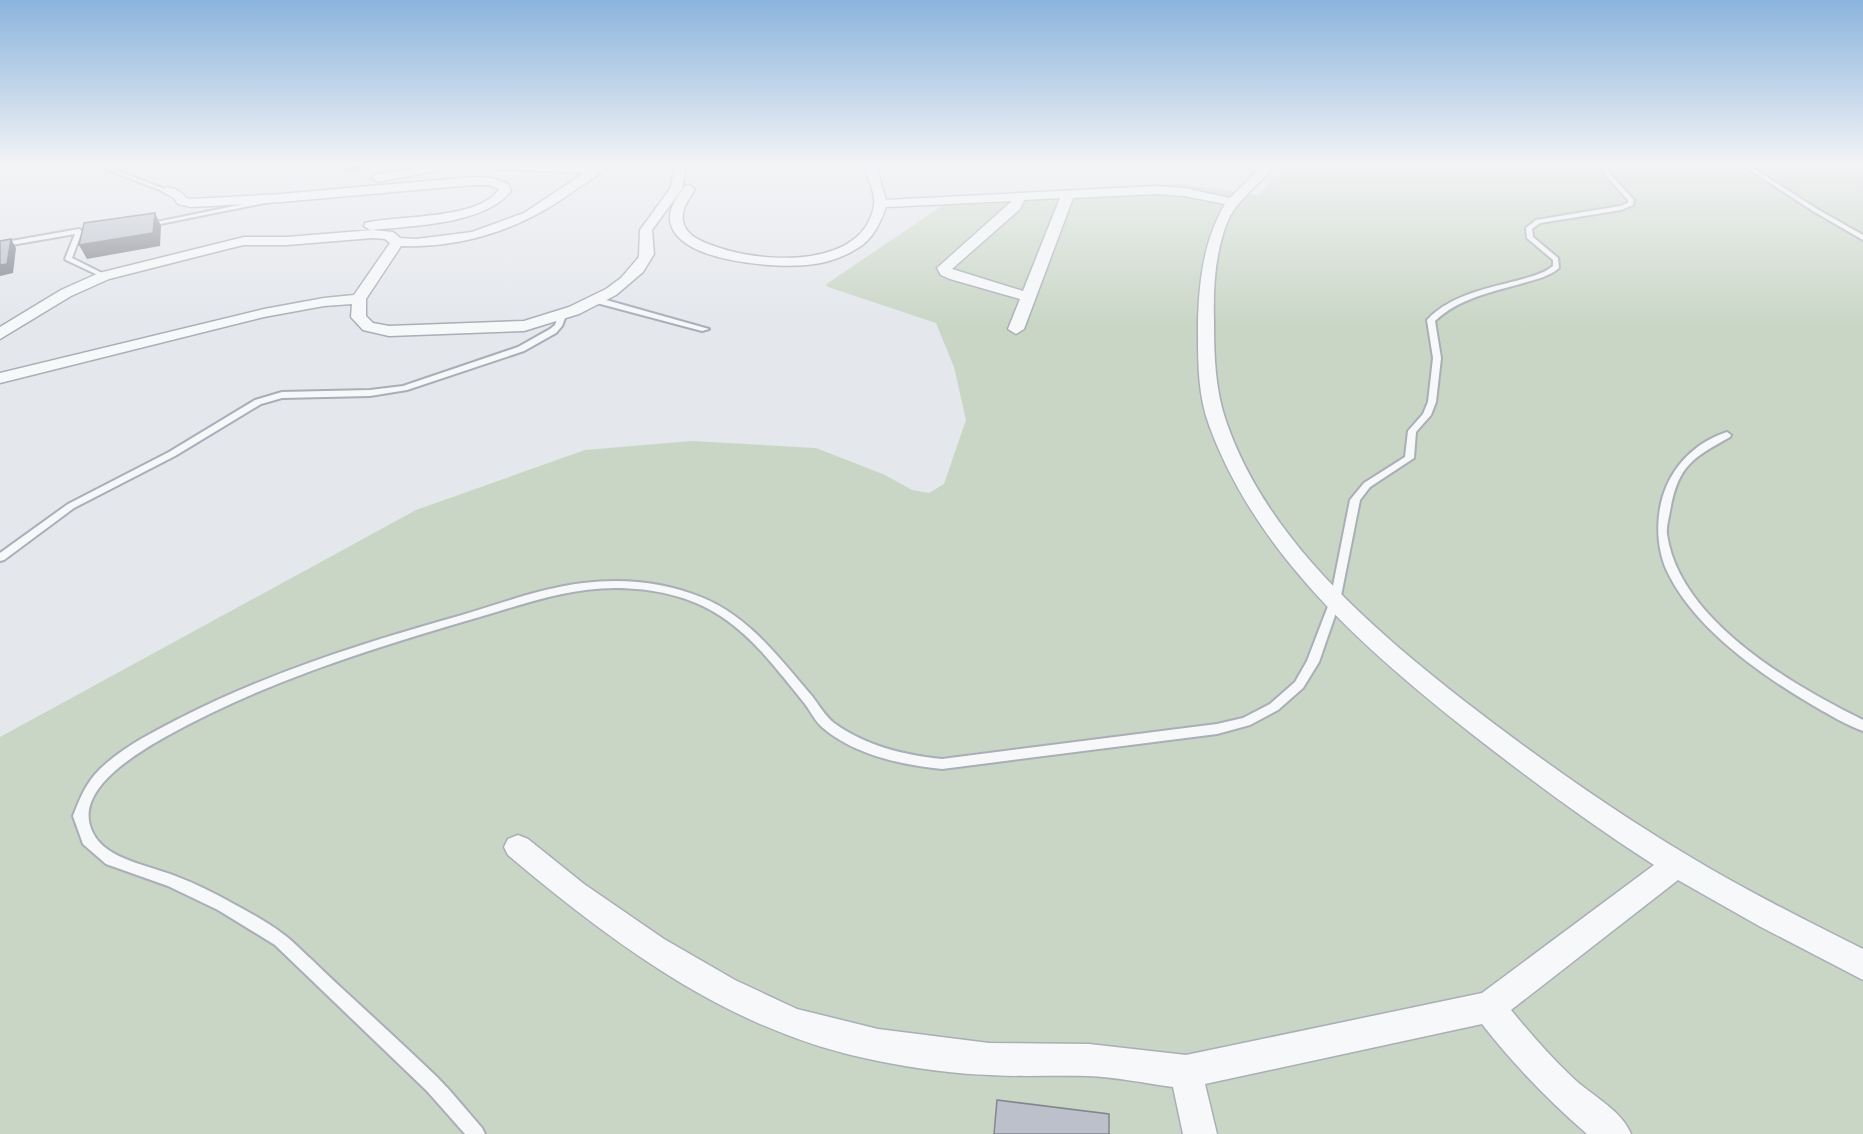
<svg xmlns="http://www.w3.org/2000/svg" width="1863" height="1134" font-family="'Public Sans',sans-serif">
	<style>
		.green { fill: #c9d6c5 }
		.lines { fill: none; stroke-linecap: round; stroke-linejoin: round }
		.service-casing { stroke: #a9aeb7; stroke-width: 4 }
		.minor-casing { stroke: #a9aeb7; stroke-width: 3 }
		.service { fill: #f7f8fa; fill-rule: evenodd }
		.minor { fill: #f7f8fa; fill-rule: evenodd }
		.wall { fill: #a1a5ae }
		.shaded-wall { fill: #83868d }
		.building { fill: #bbc0ca; stroke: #83868d; stroke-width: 1.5 }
	</style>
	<rect width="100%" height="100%" fill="#e4e7ec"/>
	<path class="green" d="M1284,166h579v968h-1863v-397l416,-227 169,-60 107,-9 124,7 69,27 27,15 17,3 15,-9 22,-64 -12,-53 -18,-44 -108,-36 -2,-2 2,-2 130,-88 221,-11 80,11z"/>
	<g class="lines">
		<g class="service-casing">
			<path id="service" d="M98,166h7l65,25 -5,1z
				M1602,166h6l2,8 24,26 -1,5 -12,5 -81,13 -8,6 1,8 25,21 1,10c-10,9 -26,12 -39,16 -29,8 -62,15 -85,37l6,37 -5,44 -5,13 -15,17 -2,26 -44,29 -10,13 -20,101 -21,61 -16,26 -25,22 -28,15 -33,9 -275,35c-40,-4 -87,-14 -119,-41 -8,-7 -12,-16 -18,-24 -25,-31 -50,-65 -83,-87 -31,-21 -70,-29 -107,-29 -48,0 -94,17 -139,30 -106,31 -212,64 -309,118 -30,17 -96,55 -74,97 13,27 59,33 85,44 18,7 37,16 54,26 17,9 35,19 51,31 10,7 19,17 28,25 16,16 33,31 49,46 26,24 52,48 77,72 16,16 30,34 45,51l3,6h-20l-38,-43 -152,-146 -57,-35 -50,-24 -62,-22 -23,-20 -10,-28c7,-18 13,-33 27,-47 23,-22 53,-37 80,-51 90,-46 186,-76 282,-103 40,-12 80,-27 121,-32 40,-5 81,-1 118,14 48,19 78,61 111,99 7,9 13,20 22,27 32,23 70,32 108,36l275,-35 26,-6 27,-14 25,-22 12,-21 23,-60 20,-101 14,-17 41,-26 3,-26 15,-17 5,-12 5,-44 -6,-38c24,-26 63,-32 96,-41 10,-3 22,-6 30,-13v-6l-26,-22 -1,-10 10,-8 84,-14 8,-3v-3l-23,-25z
				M1744,166h6l67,43 46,26v5l-50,-29z
				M268,199l3,2 -1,1 -125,25 -3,-2z
				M79,229l3,2 -10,27 34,17v2h-4l-36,-17 -1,-1 10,-25 -75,13v-4z
				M593,298h6l110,31 -7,2 -109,-29z
				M558,316l7,2 -3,8 -6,7 -32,18 -117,39 -37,6 -88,2 -21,6 -86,52 -101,52 -70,52 -4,1v-8l68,-49 101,-52 86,-52 27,-8 88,-2 33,-4 115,-39 32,-18 5,-4z
				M1727,432l4,3 -1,2c-37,21 -52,28 -60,74 -1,7 -4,16 -3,23 12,86 125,151 196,186v11c-17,-6 -33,-16 -49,-25 -53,-31 -122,-79 -148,-137 -11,-26 -10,-59 1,-84 12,-26 33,-44 60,-53z"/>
		</g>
		<g class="minor-casing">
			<path id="minor" d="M428,166h22l-6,3 -66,13 -6,-4 6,-4z
				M488,166h120c-8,9 -20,15 -30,22 -52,39 -111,60 -177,58l-35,53v17l7,7 16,3 135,-5 45,-14 37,-18 15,-11 18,-21 1,-27 30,-41 5,-21 14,-2 -4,5 -3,18 -30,41 2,24 -11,18 -27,23 -37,19 -55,17 -135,5 -26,-6 -12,-13 1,-13 -28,2 -60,11 -264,66v-10l264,-64 60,-11 30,-3 36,-52 -5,-4 -12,-1 -86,7h-43l-13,3 -122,31 -38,17 -71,43v-12l61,-37 38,-17 145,-36h43l86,-7 20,2 7,6 16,1 56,-7 52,-19 60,-40 -90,-4z
				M865,166h11l10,34 269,-14 29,2 46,10 32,-32h11c-12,18 -32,30 -43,50 -15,32 -17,70 -16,105 0,34 1,68 12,100 40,117 143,205 237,279 79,61 160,118 246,168 50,29 102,55 154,81v31l-104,-54 -81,-46 -167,130c19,23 38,45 60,66 19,19 50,33 60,58h-44c-39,-34 -73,-69 -105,-110l-277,60 12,50h-34l-10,-47c-29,-4 -58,-10 -86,-11 -32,-1 -64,1 -96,-1 -35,-1 -79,-7 -113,-14 -143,-27 -261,-114 -370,-206l-4,-8 4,-8 10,-4 10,4 56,45 80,55 71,41 62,29 81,20 111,14 100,1 97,11 296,-62 172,-128c-61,-39 -119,-82 -177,-127 -107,-84 -220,-181 -268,-313 -12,-32 -11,-69 -11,-103 1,-42 6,-82 27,-118l-41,-8 -29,-2 -82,4 -49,131 -8,5 -8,-5 12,-30 -70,-20 -9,-4 -4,-7 75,-67 -126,6c-6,16 -13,32 -28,41 -16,10 -34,16 -52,17 -32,3 -131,-3 -136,-45 -1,-13 8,-24 15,-34l4,-1 6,4c-7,11 -17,25 -10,38 6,12 23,17 35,21 44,15 144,21 154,-43 2,-11 -7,-28 -9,-39zM1060,198l-37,93 -71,-22 68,-60 4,-9z
				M472,177l19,1 17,6 3,7c-27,34 -101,35 -141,39l-6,-4 1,-3c33,-8 115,-3 134,-34l-10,-4h-17l-191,17 -90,5 -13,-3 -4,-6 -13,-7 6,-4c8,2 14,4 19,11l5,1 90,-5z"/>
		</g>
		<use href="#service" class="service"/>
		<use href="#minor" class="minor"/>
	</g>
	<path class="wall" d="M326,166h43l-15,6z"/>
	<path class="shaded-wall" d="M357,166h12l-15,6 -1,-5z
		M155,213l6,13 -1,20 -73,13 -8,-14z
		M11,239l5,9 -3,25 -13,3v-11z"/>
	<path class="building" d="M344,166h13l-4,1z
		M155,213l-2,20 -74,12 5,-22z
		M11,239l-4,25 -7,1v-24z
		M997,1100l112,14v20h-115z"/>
	<linearGradient id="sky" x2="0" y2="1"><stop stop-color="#8bb4dd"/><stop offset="0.51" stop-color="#f3f4f6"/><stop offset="1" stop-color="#f3f4f6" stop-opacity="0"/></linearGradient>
	<rect width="1863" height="324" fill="url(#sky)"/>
</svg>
